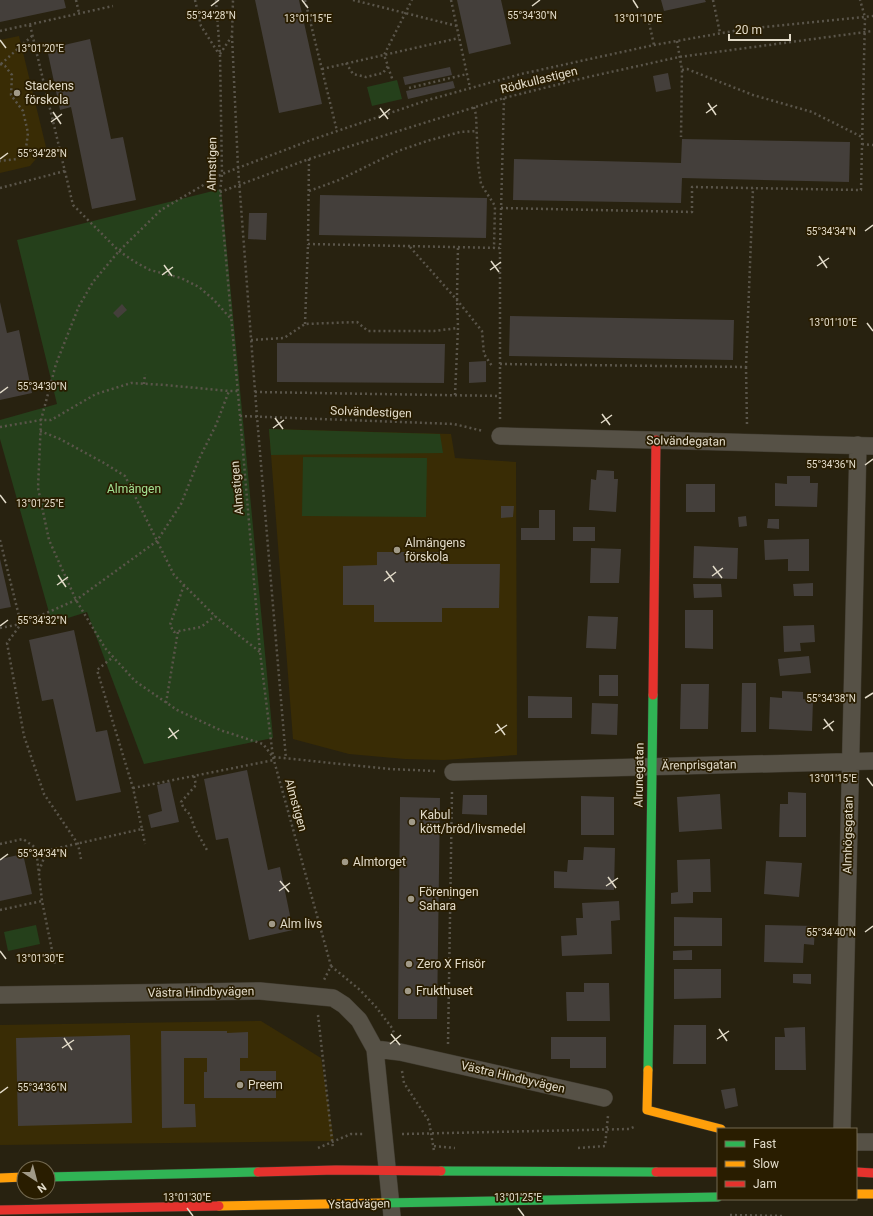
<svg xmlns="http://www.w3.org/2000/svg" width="873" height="1216" font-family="Roboto,sans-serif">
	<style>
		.built { fill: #392c05 }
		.green { fill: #25401b }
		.building { fill: #443f3b }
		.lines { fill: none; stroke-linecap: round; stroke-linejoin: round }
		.street-casing { stroke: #3f3a2e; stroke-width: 18 }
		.fast-casing { stroke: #3f3a2e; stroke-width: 10 }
		.slow-casing { stroke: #3f3a2e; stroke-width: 10 }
		.jam-casing { stroke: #3f3a2e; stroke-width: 10 }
		.path { stroke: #5a554a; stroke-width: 2.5; stroke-dasharray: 2 3; stroke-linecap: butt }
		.street { stroke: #565146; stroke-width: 17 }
		.fast { stroke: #30b455; stroke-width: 9 }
		.slow { stroke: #ff9f0a; stroke-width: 9 }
		.jam { stroke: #e5322d; stroke-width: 9 }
		.ticks { fill: none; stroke: #e2dbc9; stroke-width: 1.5 }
		.poi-dot { fill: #a19a88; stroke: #291d00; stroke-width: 1.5 }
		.labels { text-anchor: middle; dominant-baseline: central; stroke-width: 3.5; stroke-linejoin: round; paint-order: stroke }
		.street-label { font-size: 12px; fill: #e2dbc9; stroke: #291d00 }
		.poi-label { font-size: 12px; fill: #e2dbc9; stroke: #291d00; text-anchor: start }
		.park-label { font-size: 12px; fill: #a3e193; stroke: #291d00 }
		.ticks-label { font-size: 10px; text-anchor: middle; fill: #e2dbc9; stroke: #291d00; stroke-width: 3.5; stroke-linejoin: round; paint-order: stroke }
	</style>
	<rect width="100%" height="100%" fill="#282210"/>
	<path class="built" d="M19,36l27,111 -16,19 -30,7v-133z
		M269,429l182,5 4,24 61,4 1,293 -73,5 -39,-1 -56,-5 -56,-15z
		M261,1021l60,37 13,83 -334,4v-120z"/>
	<path class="green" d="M397,80l5,19 -30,7 -5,-19z
		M221,189l52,549 -129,26 -57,-152 -35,11 -52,-184v-19l57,-16 -40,-164z
		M269,429l171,5 3,19 -172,2z
		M303,457l124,1 -1,59 -124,-1z
		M36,925l4,19 -32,7 -4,-19z"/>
	<path class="building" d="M0,0h64l2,8 -66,14z
		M255,0h44l23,104 -43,9z
		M457,0h44l10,44 -42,10z
		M661,0h44l1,2 -42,9z
		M90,39l21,100 12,-2 13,63 -44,9 -21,-102 -11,3 -13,-61z
		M450,67l2,8 -47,10 -2,-8z
		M668,73l3,16 -15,3 -3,-16z
		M453,81l2,7 -47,11 -2,-8z
		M682,139l168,3 -1,40 -167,-4 -1,25 -168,-3 1,-41 167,4z
		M320,195l167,3 -1,40 -167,-3z
		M249,213h18l-1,27 -18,-1z
		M0,302l7,31 12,-3 13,63 -32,7z
		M122,304l5,6 -9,8 -5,-5z
		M510,316l224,4 -1,40 -224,-4z
		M277,343l168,1 -1,39 -167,-1z
		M486,361v21l-17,1v-21z
		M597,470l17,1v8h4l-2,33 -27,-2 2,-31 5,1z
		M787,476h23v7h8l-1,24 -42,-1v-23l12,1z
		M686,484h29v28h-29z
		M501,506h13l-1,11 -12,1z
		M539,510h16v30h-34v-12h18z
		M746,516l1,10 -8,1 -1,-10z
		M768,519h11v10l-12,-1z
		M573,527h22v14h-22z
		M809,539v32h-21v-12l-23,1 -1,-20z
		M694,546l44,2 -1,31 -44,-1z
		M591,548l30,1 -2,34h-29z
		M377,552h64v12h59l-1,44h-57v14h-68v-17h-31v-39l34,-1z
		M0,559l11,48 -11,2z
		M813,583v13h-19l-1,-12z
		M693,584h28l1,13 -28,1z
		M685,610h28v39l-28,-1z
		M588,616l30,1 -2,32 -30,-1z
		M814,625l1,17 -15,1 1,8 -17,1 -1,-26z
		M74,630l22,102 11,-2 14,62 -45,9 -23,-102 -11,2 -13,-61z
		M809,656l2,17 -31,3 -2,-17z
		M599,675h19v21h-19z
		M742,683h14v49h-15z
		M681,684h28l-1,45h-28z
		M782,691l21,1v7l10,1 -1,31 -43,-2 1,-32 12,1z
		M528,696l44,1v21h-44z
		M592,703l26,1 -1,31 -26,-1z
		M247,770l21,100 12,-3 13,63 -44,10 -21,-102 -12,2 -12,-61z
		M170,782l9,40 -28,6 -3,-13 14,-4 -5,-26z
		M788,792l18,1v44h-27l1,-33h8z
		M720,794l2,35 -43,3 -2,-35z
		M463,795h24v20l-25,-1z
		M581,796l33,1v38h-33z
		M400,797l40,1 -3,221h-39z
		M584,847l31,1 -1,42 -60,-2v-17l13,1 1,-12h15z
		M23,854l9,40 -32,7v-42z
		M710,859l1,33h-18v11l-22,1v-11l7,-1 -1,-32z
		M766,861l36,2 -3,34 -35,-3z
		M619,901l1,19 -9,1 1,33 -50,2 -1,-20 16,-1 -1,-17h7l-1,-15z
		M674,917l48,1v28h-48z
		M765,925l50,1 -1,19 -10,-1 -1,19 -39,-1z
		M692,950v10h-19v-9z
		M674,969h47v29l-47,1z
		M793,974h18v10l-18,-1z
		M584,983h25l1,38h-43l-1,-29h18z
		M674,1025h32v39h-33z
		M805,1027l1,43h-31v-33h10l-1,-9z
		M161,1031h66v2l21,-1v26h-8v13h36v27h-72v-26h3v-14h-23v46h11l1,23 -34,1z
		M130,1035l2,88 -114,3 -2,-88z
		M551,1037h55v31h-36v-9h-19z
		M735,1088l3,18 -13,3 -4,-19z"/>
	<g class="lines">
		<g class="street-casing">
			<path id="street" d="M500,436l373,10
				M453,772l420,-11
				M0,995l260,-4 73,7 11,7 15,15 16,29 17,167
				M375,1049l25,3 204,46
				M842,1129l16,-684
				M856,1142h17"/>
		</g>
		<g class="fast-casing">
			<path id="fast" d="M648,1070l5,-375
				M441,1171l215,1
				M48,1177l210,-5
				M383,1203l335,-6"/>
		</g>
		<g class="slow-casing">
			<path id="slow" d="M648,1070l-1,40 74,19
				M0,1178l24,-1
				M856,1194h17
				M219,1206l164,-3"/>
		</g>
		<g class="jam-casing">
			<path id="jam" d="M653,695l3,-255
				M258,1172l78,-2 105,1
				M656,1172h62
				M856,1172l17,1
				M0,1210l219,-4"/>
		</g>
		<path class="path" d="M76,0l3,13
			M195,0l6,26 18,28
			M216,0l4,55 2,119 -2,18 20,224 20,236 13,105 58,209 -7,14
			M305,0l32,131
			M353,0l104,26
			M451,0l19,88
			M713,0l7,33
			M648,18l6,27
			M650,23l2,-4 11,-2
			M30,25l43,180 46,46 16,11 15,8 31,8 18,9 15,13 18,20
			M0,31l113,-25
			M232,36l6,131 19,250 29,342
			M677,41l5,29 -1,67
			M220,54l12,-18 1,-36
			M346,63l7,11 13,3 17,-4 5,-7 -4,-11 28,-55
			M0,64l5,2 7,9 -1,20 12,16 5,22 -2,15 -9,11 -17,2
			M1,64l31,-28
			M388,67l5,14
			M322,69l137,-31
			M682,70l5,-1 66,26 59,17 50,25
			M409,88l58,-14
			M474,107l2,8 2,49 3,20 14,22 -1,42
			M862,144l11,1
			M309,159l-1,85 192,4 4,-150
			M0,188l65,-17
			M309,191l30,-11 59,-29 29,-10 33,-9 17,-1
			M220,192l89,-33 195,-61 84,-21 91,-20 194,-26
			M501,208l191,4v-25l169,3 4,-173 -5,-17
			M410,247l47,53 25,31 2,23 8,12
			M305,324l3,-80
			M251,340l33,-2 21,-14 52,-2 11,9h66l24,-3
			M500,364l246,3 7,-179
			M746,367l1,58
			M144,384l1,-10
			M255,392l245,4
			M455,395l3,-67 -1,-32 1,-49
			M240,416l214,8 29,7
			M500,419v-171
			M0,427l41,-7h10l45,-26 35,-11 34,2 64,6
			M40,431l20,8 44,24 21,13 49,99 44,44 42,33
			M0,540l21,84 -14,19 17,93 20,58 34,50 3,15
			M184,585l-14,40 4,7 27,-5 14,-11
			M0,628l21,-4 55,-24 81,-59 24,-37 18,-45 17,-34 13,-34h9
			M166,703l12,-72
			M435,771l-45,-2 -117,-12 -10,-13 -43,-14 -43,-20 -42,-29 -30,-33 -29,-48 -27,-60 -11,-52 3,-68 15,-56 23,-58 14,-24 26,-31 42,-41 61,-36 89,-34 117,-40 93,-26 133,-29 91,-16 128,-13
			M194,776l2,9 -15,17 3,7 3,2 3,4 5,14 12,21
			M133,788l141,-28
			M142,829l3,15
			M0,844l23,-5 13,9 6,53
			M36,853l106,-24 -9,-41 -36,-118 16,-13
			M39,871l5,-13 8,-8
			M0,910l42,-9 13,64
			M331,966l29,24 16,17 16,21 2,5
			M318,1015l15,134
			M448,1044l4,-253
			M402,1071l2,12 25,38 5,30
			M402,1134l227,-5 5,-2
			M434,1146l21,2
			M318,1148l33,-14h14
			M578,1148l27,-2 3,-30
			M730,1215l54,1"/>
		<use href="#street" class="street"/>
		<use href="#fast" class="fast"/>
		<use href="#slow" class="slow"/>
		<use href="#jam" class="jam"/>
	</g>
	<path class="ticks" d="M302,0l6,8M633,0l5,8M211,6l8,-6M532,6l8,-6M0,40l6,8M708,103l8,12M380,108l8,11M53,112l8,12M706,113l11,-8M379,118l11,-9M51,122l11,-8M0,159l8,-6M865,231l8,-6M819,256l8,12M491,261l8,11M164,265l8,11M817,266l12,-8M490,270l11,-8M162,275l11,-8M867,323l6,8M0,393l8,-6M602,414l8,11M275,418l8,11M601,423l11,-8M273,428l11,-8M865,465l8,-6M0,495l6,8M713,566l9,12M386,571l8,11M58,575l8,12M712,576l11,-8M384,581l12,-9M57,585l11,-8M0,626l8,-6M865,698l8,-5M824,719l9,12M497,724l8,11M169,728l8,11M823,729l11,-8M495,733l12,-8M168,738l11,-8M867,778l6,8M0,860l8,-6M608,877l8,11M280,881l9,11M606,886l12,-8M279,891l11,-8M865,932l8,-6M0,951l6,8M719,1029l8,12M391,1034l9,11M64,1038l8,12M717,1039l12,-8M390,1044l11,-9M62,1048l12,-8M0,1093l8,-6M187,1208l6,8M518,1208l6,8"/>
	<g class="poi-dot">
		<circle cx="17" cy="93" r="4"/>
		<circle cx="397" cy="550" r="4"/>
		<circle cx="412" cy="822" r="4"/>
		<circle cx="345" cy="862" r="4"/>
		<circle cx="411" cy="899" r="4"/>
		<circle cx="272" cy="924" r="4"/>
		<circle cx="409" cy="964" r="4"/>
		<circle cx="408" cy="991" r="4"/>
		<circle cx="240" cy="1085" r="4"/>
	</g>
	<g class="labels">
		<g class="street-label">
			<text transform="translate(539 80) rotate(-14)">Rödkullastigen</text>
			<text transform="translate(212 164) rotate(-89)">Almstigen</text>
			<text transform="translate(371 412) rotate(2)">Solvändestigen</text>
			<text transform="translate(686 441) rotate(1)">Solvändegatan</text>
			<text transform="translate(237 488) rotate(-95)">Almstigen</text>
			<text transform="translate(699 765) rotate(-1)">Ärenprisgatan</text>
			<text transform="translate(639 775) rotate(-89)">Alrunegatan</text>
			<text transform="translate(296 805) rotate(74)">Almstigen</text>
			<text transform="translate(848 835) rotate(-89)">Almhögsgatan</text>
			<text transform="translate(201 992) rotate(-1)">Västra Hindbyvägen</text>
			<text transform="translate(513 1077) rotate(13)">Västra Hindbyvägen</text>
			<text transform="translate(359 1204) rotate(-1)">Ystadvägen</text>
		</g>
		<g class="poi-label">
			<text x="25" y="86">Stackens<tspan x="25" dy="14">förskola</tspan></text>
			<text x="405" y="543">Almängens<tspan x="405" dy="14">förskola</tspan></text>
			<text x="420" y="815">Kabul<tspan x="420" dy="14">kött/bröd/livsmedel</tspan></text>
			<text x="353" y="862">Almtorget</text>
			<text x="419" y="892">Föreningen<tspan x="419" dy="14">Sahara</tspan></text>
			<text x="280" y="924">Alm livs</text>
			<text x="417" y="964">Zero X Frisör</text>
			<text x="416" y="991">Frukthuset</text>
			<text x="248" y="1085">Preem</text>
		</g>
		<g class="park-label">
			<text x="134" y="489">Almängen</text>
		</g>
	</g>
	<g class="ticks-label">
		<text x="211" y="19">55°34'28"N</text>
		<text x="532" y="19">55°34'30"N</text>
		<text x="308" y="22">13°01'15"E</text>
		<text x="638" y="22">13°01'10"E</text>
		<text x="40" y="52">13°01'20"E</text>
		<text x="42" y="157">55°34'28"N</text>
		<text x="831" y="235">55°34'34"N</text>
		<text x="833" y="326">13°01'10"E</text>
		<text x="42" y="390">55°34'30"N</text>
		<text x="831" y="468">55°34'36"N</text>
		<text x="40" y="507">13°01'25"E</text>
		<text x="42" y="624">55°34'32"N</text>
		<text x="831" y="702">55°34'38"N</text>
		<text x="833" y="782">13°01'15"E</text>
		<text x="42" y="857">55°34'34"N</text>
		<text x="831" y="936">55°34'40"N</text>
		<text x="40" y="962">13°01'30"E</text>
		<text x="42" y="1091">55°34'36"N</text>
		<text x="187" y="1201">13°01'30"E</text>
		<text x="518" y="1201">13°01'25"E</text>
	</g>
	<rect x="717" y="1128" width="140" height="72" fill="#291d00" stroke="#736950"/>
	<rect x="725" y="1141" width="20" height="6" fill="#30b455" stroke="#736950"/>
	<text x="753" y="1148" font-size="12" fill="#e2dbc9">Fast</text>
	<rect x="725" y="1161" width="20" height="6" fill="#ff9f0a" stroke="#736950"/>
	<text x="753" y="1168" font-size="12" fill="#e2dbc9">Slow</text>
	<rect x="725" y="1181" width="20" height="6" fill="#e5322d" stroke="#736950"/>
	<text x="753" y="1188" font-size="12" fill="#e2dbc9">Jam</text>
	<g transform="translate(36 1180) rotate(144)"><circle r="19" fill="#291d00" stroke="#736950"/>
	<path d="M0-3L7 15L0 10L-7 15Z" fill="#a19a88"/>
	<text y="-6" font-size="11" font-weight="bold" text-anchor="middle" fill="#e2dbc9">N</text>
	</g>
	<path d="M729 34v6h61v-6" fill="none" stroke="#e2dbc9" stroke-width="2"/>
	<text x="735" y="34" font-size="12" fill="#e2dbc9" stroke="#291d00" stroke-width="3" paint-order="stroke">20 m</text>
</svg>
